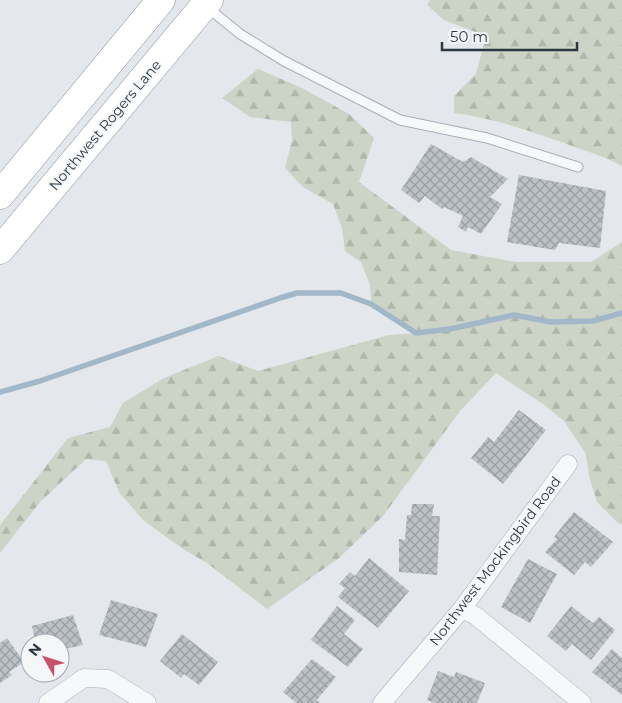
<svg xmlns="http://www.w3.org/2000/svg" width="622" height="703" font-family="Montserrat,sans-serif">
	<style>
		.forest { fill: url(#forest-firs) }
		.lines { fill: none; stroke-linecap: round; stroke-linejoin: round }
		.stream { stroke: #a2b7c8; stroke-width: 5.5 }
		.building { fill: url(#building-cross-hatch) }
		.service-casing { stroke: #a9aeb5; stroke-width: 11 }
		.minor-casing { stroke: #a9aeb5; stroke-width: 19 }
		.trunk-casing { stroke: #8d96a1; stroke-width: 29 }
		.service { stroke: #f7f8fa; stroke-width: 9 }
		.minor { stroke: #f7f8fa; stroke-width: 18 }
		.trunk { stroke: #fff; stroke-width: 28 }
		.labels { text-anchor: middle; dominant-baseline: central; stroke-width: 4; stroke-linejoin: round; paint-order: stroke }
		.street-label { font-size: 14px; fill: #2d3643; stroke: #f4f6f8 }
	</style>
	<defs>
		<pattern id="forest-firs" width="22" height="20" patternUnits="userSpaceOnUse" patternTransform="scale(1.25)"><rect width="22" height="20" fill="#cbd4c6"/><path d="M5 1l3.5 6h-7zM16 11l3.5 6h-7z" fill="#afb7ab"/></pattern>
		<pattern id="building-cross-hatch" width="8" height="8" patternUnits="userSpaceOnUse" patternTransform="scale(1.25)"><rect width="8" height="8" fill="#bcc1c8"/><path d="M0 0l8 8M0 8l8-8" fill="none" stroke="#999ea4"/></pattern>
	</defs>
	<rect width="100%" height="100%" fill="#e4e7eb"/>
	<path class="forest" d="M430,0h192v166c-16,-9 -33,-14 -50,-20 -38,-14 -78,-28 -118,-33v-17l22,-22 10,-38 -42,-16 -17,-15z
		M258,69l44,19 47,26 25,24 -15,44 92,68 65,12h75l31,-20v282l-4,-1 -21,-21 -8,-26 -3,-22 -22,-33 -21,-17 -47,-31 -36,38 -77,105 -44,42 -72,51 -60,-46 -24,-14 -40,-29 -24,-28 -13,-31 -20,-2 -46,43 -40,51v-28l68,-87 42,-11 13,-24 41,-25 55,-22 39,15 131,-36 27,-2 -45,-29 -1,-19 -9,-23 -16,-11 -3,-23 -9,-24 -30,-17 -18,-19 7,-28 -1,-18 -41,-5 -28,-19z"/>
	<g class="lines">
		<path class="stream" d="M0,392l40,-11 240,-83 17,-5h44l30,11 45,29 34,-4 64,-14 37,7 42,-1 29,-8"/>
	</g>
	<path class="building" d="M431,144l32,18 8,-5 37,22 -18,18 12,7 -21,30 -13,-7 -2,5 -8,-5 5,-11 -19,-9 -2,2 -17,-13 -6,7 -18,-13z
		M519,175l87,16 -6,57 -41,-5 -4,7 -48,-8z
		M519,410l27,20 -43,54 -32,-26 17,-21 6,5z
		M412,504h22l-2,12h8l-3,59 -38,-3v-33l6,1 2,-25h4z
		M574,512l39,30 -22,25 -6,-5 -11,13 -29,-23 12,-13 -3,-2z
		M369,558l40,33 -31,37 -40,-31 7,-9 -6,-4 11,-12 5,4z
		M528,559l29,15 -27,49 -29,-16z
		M111,600l47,14 -12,33 -47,-12z
		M337,606l18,14 -11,14 19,15 -15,18 -37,-27z
		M571,606l22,17 6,-6 16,13 -24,30 -19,-16 -6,7 -19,-15z
		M73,615l10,30 -23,5v-7h-24l-4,-17z
		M182,634l36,28 -19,23 -15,-11 -3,4 -21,-17z
		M7,638l17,24 -15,10 3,3 -12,8v-40z
		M612,649l10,9v37l-30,-23z
		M312,659l24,18 -19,23 3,3h-24l-13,-11z
		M438,671l16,6 2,-5 29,11 -8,20h-42l-8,-3z"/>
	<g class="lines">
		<g class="service-casing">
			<path id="service" d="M207,7l33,27 44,27 116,59 87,18 91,29"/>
		</g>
		<g class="minor-casing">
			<path id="minor" d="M462,609l14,7 106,87
				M48,703l36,-25 24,1 39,24
				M382,703l80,-94 106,-145"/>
		</g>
		<g class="trunk-casing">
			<path id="trunk" d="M0,195l161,-195
				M0,250l209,-250"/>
		</g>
		<use href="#service" class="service"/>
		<use href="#minor" class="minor"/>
		<use href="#trunk" class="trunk"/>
	</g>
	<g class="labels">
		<g class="street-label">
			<text transform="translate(105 125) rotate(-50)">Northwest Rogers Lane</text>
			<text transform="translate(495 561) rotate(-53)">Northwest Mockingbird Road</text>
		</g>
	</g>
	<g transform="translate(45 658) rotate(309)"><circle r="24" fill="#f4f6f8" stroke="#a4a9b0"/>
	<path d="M0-4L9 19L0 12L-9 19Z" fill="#c6536b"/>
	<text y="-8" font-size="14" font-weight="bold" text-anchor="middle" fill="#2d3643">N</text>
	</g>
	<path d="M442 42v8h135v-8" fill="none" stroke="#2d3643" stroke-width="2.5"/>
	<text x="450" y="42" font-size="15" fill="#2d3643" stroke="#f4f6f8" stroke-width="4" paint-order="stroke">50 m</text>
</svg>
